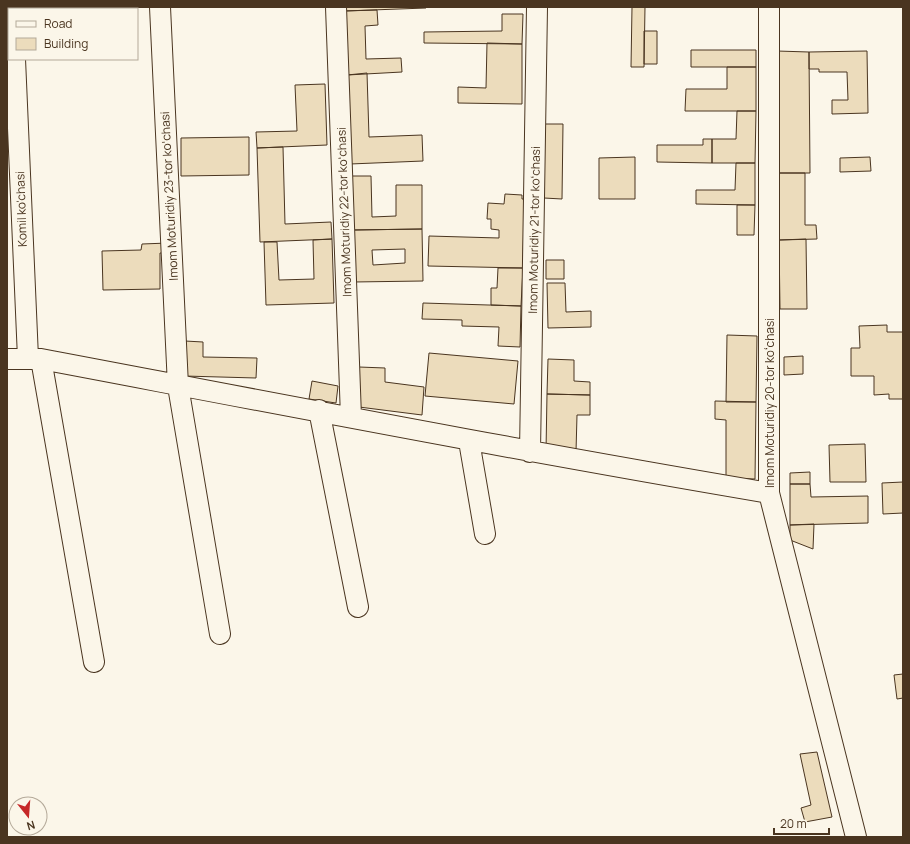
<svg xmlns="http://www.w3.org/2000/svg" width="910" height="844" font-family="Manrope,sans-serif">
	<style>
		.building { fill: #ecdcbc; stroke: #4a3520; fill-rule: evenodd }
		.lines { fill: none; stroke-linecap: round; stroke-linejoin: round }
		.minor-casing { stroke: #4a3520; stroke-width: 22 }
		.minor { stroke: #fbf6e9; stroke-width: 20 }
		.labels { text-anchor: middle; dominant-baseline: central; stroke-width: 3; stroke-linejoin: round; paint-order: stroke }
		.street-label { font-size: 12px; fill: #4a3520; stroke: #fbf6e9 }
	</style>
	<rect width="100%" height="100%" fill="#fbf6e9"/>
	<path class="building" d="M344,7h82v1l-82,3z
		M632,7h13l-1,60h-13z
		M377,10l1,15 -13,1 1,33 35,-1 1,14 -55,3 -3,-64z
		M502,14h21l-1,30 -98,-1v-11l78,-1z
		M644,31h13v33h-13z
		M487,43l35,1v60l-64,-1v-16l28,1z
		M691,50h65v17h-65z
		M777,51l32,1 1,121h-32z
		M867,51l1,62 -36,1v-14h16l-1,-28h-28v-3h-10v-17z
		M727,67h29v44h-71l1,-22h41z
		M367,73l2,64 53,-2 1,26 -73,3 -3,-89z
		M325,84l2,61 -70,3 -1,-16 41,-1 -2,-46z
		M737,111h19l-1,52h-43v-24h24z
		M544,124h19l-1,75 -18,-1z
		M249,137v38l-68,1v-38z
		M703,139h9v24l-55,-1v-17h46z
		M283,147l2,77 46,-2 1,17 -72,3 -3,-94z
		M635,157v42h-36v-41z
		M870,157l1,14 -31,1v-14z
		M736,163h19v42l-59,-1v-14h39z
		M778,173h27v52h11l1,14 -38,1z
		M352,176h19l1,41 24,-1v-31h26v44l-69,1z
		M505,194l17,1v4h6l-4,10 -1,59 -95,-2 1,-30 70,2v-8l-8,-1v-10h-4l1,-16 16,1z
		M737,205h18l-1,30h-17z
		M422,229l1,52 -70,1v-52zM405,249v14l-32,2 -1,-15z
		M332,239l2,64 -68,2 -2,-63h13l2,38 35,-1 -1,-39z
		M806,239l1,70h-27l-1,-69z
		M168,243v10h-8v36l-57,1 -1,-39 39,-1 1,-6z
		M546,260h18v19h-18z
		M498,268h25l-2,38 -30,-1v-17h6z
		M547,283h18l1,29 25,-1v16l-43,1z
		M423,303l98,3 -1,41 -22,-1 1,-19 -37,-1v-6l-40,-1z
		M887,325v7h16v67h-14v-5l-15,1v-19h-23v-28h9l-1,-22z
		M727,335l30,1 -1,66h-30z
		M185,341l18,1v15l54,1 -1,20 -72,-2z
		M429,353l89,8 -4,43 -89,-8z
		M803,356v18l-19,1v-18z
		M548,359l26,1v21l16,1v13l-43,-1z
		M359,367l26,1v14l39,5 -2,28 -63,-8z
		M312,381l26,5 -2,17 -27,-4z
		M547,394l43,1v20h-13l-1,37 -30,-1z
		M715,401l41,1 -1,77 -29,-1v-58l-11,-1z
		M865,444l1,38h-36l-1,-37z
		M810,472v12h-20v-11z
		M903,482v31l-20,1 -1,-31z
		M790,484h20l1,13 57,-1v27l-78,2z
		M814,524l-1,25 -23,-9v-15z
		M903,674v24l-6,1 -3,-24z
		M817,752l15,65 -27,5 -4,-14 10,-3 -11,-51z"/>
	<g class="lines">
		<g class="minor-casing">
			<path id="minor" d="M13,7v2
				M160,7l18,379 42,248
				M336,7l15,410
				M769,7v486l87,344
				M15,59l13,299
				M7,359h34c243,46 485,93 728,134
				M41,359l53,303
				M319,410l39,197
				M469,441l16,93
				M530,452l7,-445"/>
		</g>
		<use href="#minor" class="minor"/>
	</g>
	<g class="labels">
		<g class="street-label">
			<text transform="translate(169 196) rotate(-93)">Imom Moturidiy 23-tor koʻchasi</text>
			<text transform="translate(21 209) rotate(-92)">Komil ko'chasi</text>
			<text transform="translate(344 212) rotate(-92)">Imom Moturidiy 22-tor koʻchasi</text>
			<text transform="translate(534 230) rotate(-89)">Imom Moturidiy 21-tor koʻchasi</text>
			<text transform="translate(769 403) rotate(-90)">Imom Moturidiy 20-tor koʻchasi</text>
		</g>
	</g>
	<rect width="910" height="844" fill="none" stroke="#4a3520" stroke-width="16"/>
	<rect x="8" y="8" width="130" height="52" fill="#fbf6e9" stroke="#b4a999"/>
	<rect x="16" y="21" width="20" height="6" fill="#fbf6e9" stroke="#b4a999"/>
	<text x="44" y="28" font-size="12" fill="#4a3520">Road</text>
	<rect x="16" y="38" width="20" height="12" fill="#ecdcbc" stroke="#b4a999"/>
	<text x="44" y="48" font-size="12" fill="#4a3520">Building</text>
	<g transform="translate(28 816) rotate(163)"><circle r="19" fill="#fbf6e9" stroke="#b4a999"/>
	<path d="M0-3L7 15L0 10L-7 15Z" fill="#c62828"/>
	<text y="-6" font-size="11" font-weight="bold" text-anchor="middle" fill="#4a3520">N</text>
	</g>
	<path d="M774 828v6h55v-6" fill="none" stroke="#4a3520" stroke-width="2"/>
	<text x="780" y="828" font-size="12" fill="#4a3520" stroke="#fbf6e9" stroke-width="3" paint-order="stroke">20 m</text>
</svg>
